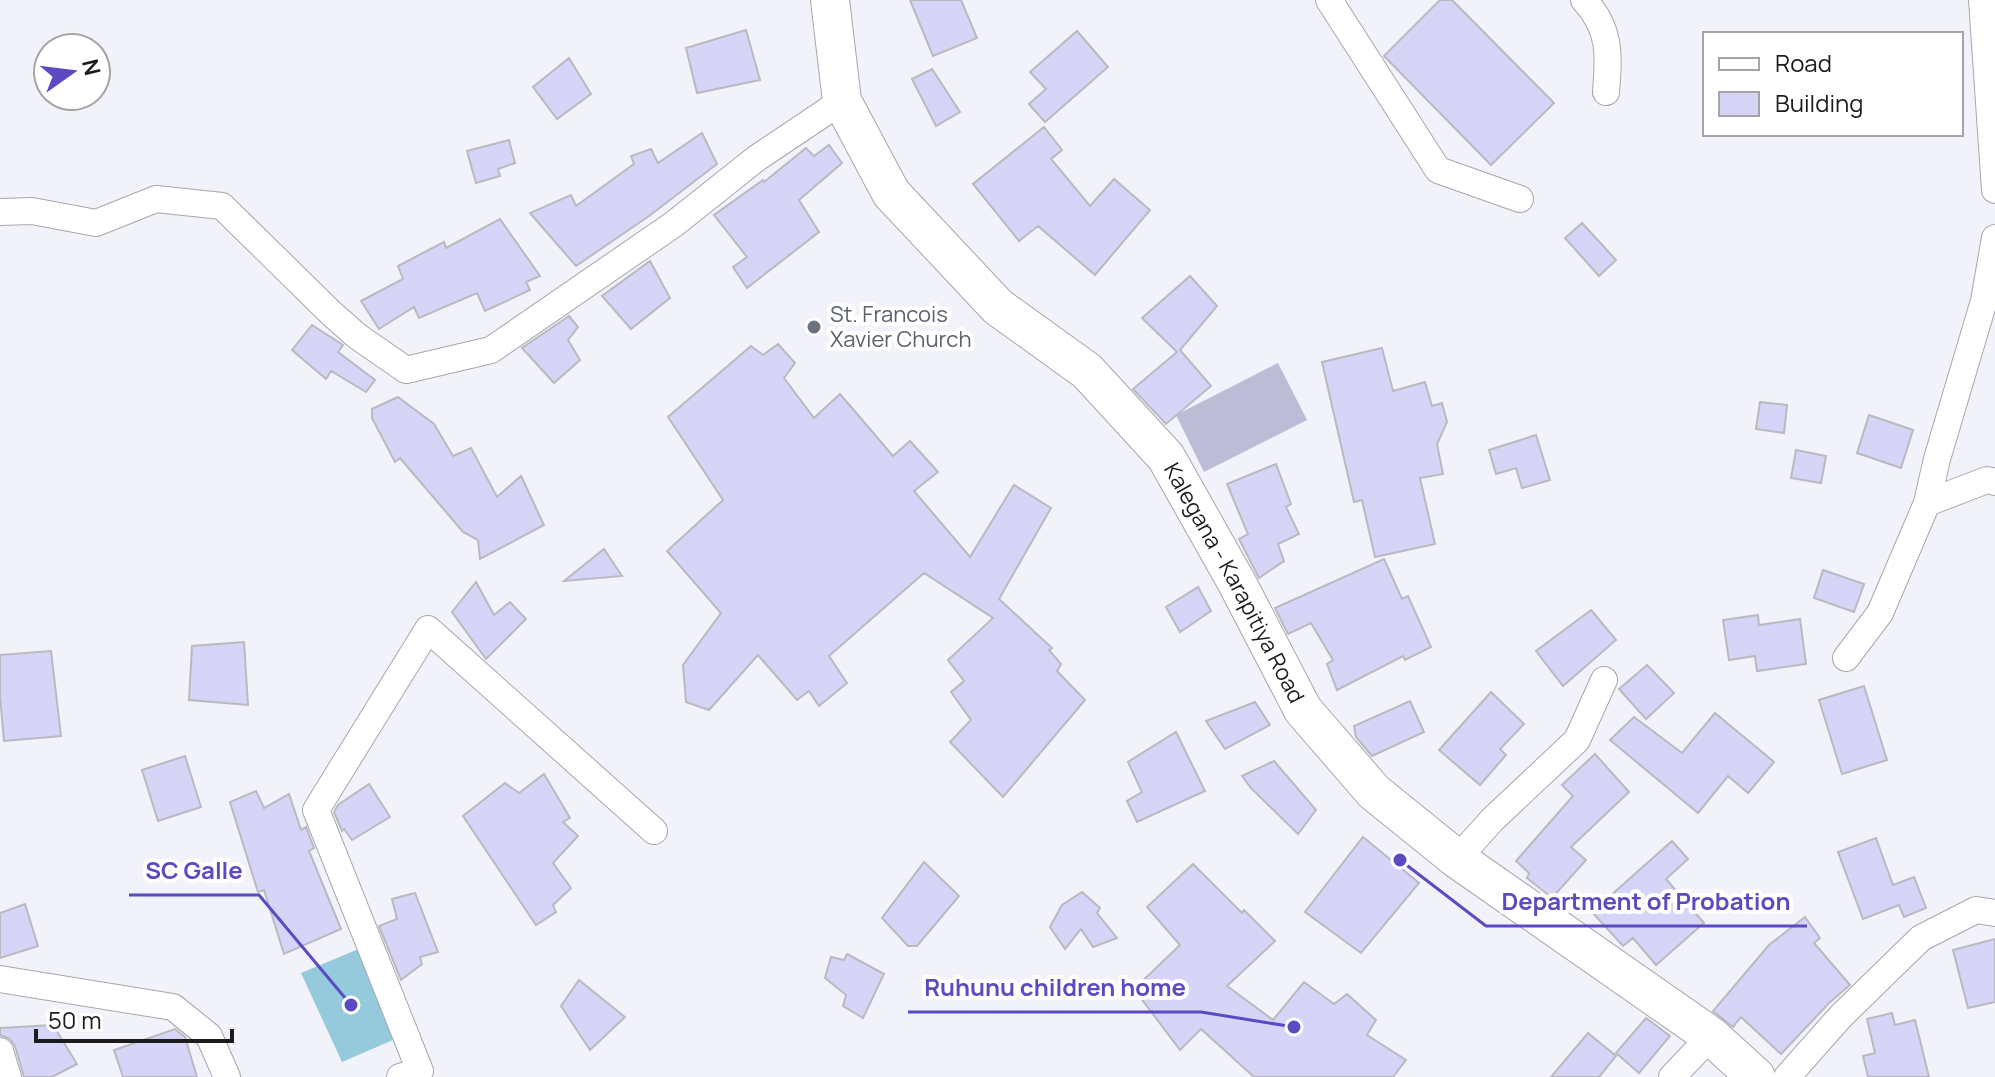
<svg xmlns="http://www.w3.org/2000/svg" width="1995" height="1077" font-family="Manrope,sans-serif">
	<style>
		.green { fill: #bdbcd7 }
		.water { fill: #95cadd }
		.building { fill: #d6d5f8; stroke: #bab9c0; stroke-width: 2 }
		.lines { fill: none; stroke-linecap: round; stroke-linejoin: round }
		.street-casing { stroke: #a6a6ad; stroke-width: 28 }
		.secondary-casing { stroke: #a6a6ad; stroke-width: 40 }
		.street { stroke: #fff; stroke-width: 26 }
		.secondary { stroke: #fff; stroke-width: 38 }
		.worship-dot { fill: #6b7280; stroke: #fff; stroke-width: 3 }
		.labels { text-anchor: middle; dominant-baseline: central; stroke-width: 8; stroke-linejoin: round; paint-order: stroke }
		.worship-label { font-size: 22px; fill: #5b616d; stroke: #fff; text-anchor: start }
		.street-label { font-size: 22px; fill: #1c1c1e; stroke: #fff }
		.leader { fill: none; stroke: #5c4ac3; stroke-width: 3 }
		.callout-dot { fill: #5c4ac3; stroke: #fff; stroke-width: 3 }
		.callout-label { font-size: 24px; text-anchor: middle; font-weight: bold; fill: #5c4ac3; stroke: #fff; stroke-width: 8; stroke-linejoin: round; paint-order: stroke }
	</style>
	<rect width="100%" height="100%" fill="#f2f2fa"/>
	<path class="green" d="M1278,363l29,57 -103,52 -28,-57z"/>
	<path class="water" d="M361,948l39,89 -58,25 -41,-89z"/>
	<path class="building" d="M910,0h51l16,38 -44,18z
		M1440,0h12l102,103 -63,62 -107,-109z
		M746,30l14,50 -63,13 -11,-45z
		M1077,31l31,36 -63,55 -16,-18 17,-15 -16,-17z
		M569,58l22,36 -34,25 -24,-32z
		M932,69l28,43 -24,14 -24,-47z
		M1044,127l18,23 -11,9 39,47 24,-27 36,31 -55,65 -57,-49 -19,15 -46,-57z
		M702,133l15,31 -68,52 -73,50 -46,-53 41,-18 5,11 58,-42 -3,-8 20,-7 7,14z
		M509,140l6,23 -17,6 2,7 -24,7 -9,-32z
		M829,145l13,18 -43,37 20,32 -72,56 -14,-21 14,-10 -33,-42 49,-35 1,2 42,-34 8,8z
		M500,219l40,57 -14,6 4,8 -45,21 -8,-18 -58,25 -5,-11 -35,22 -18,-28 42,-22 -5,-13 46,-24 2,6z
		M1582,223l34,37 -17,16 -34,-38z
		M650,261l20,37 -39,31 -29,-33z
		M1190,276l27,30 -37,44 31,36 -45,38 -33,-35 44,-37 -35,-34z
		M569,316l9,11 -10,13 12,20 -26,23 -32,-35z
		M312,325l31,20 -5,7 37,28 -9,12 -35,-21 -5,8 -34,-29z
		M778,344l17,19 -11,15 30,40 26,-24 53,62 17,-15 28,31 -24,19 56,66 44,-72 37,23 -52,91 53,49 -3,2 12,14 -4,7 28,29 -82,97 -53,-55 21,-22 -20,-28 13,-11 -16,-21 45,-42 -69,-45 -95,83 18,27 -28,23 -10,-15 -12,9 -39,-45 -49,55 -23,-8 -3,-37 38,-52 -54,-62 56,-51 -55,-83 83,-71 12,9z
		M1382,348l11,43 32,-9 7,24 10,-3 5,19 -10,22 6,30 -23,4 15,66 -60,13 -13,-57 -8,2 -32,-140z
		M398,397l36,27 19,32 18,-8 26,49 24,-21 23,49 -64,34 -2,-19 -15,-8 -63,-74 -5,4 -23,-44v-9z
		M1760,402l27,3 -3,28 -28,-4z
		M1869,415l44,15 -12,38 -44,-15z
		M1536,435l14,45 -28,8 -6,-20 -20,6 -7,-24z
		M1796,450l30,6 -5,27 -30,-5z
		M1276,464l15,40 -5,3 13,27 -21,10 6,17 -25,17 -20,-39 9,-5 -21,-50z
		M604,549l18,27 -58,5z
		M1384,559l18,40 6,-3 23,51 -26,13 -2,-4 -66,34 -10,-26 6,-4 -22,-37 -23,11 -13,-26z
		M1823,570l41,14 -10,28 -40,-14z
		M476,582l18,33 16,-13 16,17 -40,40 -34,-47z
		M1198,587l13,24 -31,21 -14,-25z
		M1591,610l25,30 -53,46 -27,-35z
		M1758,615l1,10 41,-6 6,45 -49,7 -2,-15 -26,4 -6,-40z
		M244,642l4,63 -59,-5 3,-54z
		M51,651l10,85 -57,5 -4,-45v-41z
		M1647,665l27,28 -28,26 -27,-30z
		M1864,686l23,74 -45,14 -23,-74z
		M1491,692l33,32 -24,25 6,6 -26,30 -41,-35z
		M1410,701l14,31 -52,24 -16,-19 -2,-11z
		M1255,702l15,23 -45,24 -19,-28z
		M1715,713l59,49 -26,31 -20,-17 -30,37 -88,-73 24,-23 48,36z
		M1176,732l29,59 -68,31 -10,-21 15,-9 -14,-30z
		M1595,754l34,38 -58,55 15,13 -34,38 -25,-20 2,-5 -13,-12 57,-65 -11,-11z
		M185,756l16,51 -43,14 -16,-51z
		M1274,761l42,49 -18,24 -47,-46 -9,-12z
		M544,774l26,44 -7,4 15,14 -25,27 18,25 -18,17 3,7 -20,13 -73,-109 42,-33 14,10z
		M369,784l21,33 -38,23 -8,-11 -2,2 -8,-19 4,-7z
		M256,791l8,17 25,-14 12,36 5,-3 8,21 -5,3 32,78 -57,25 -20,-64 -6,2 -28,-90z
		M1363,837l56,46 -58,70 -56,-41z
		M1876,838l17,47 21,-8 12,31 -22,9 -5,-12 -36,14 -25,-67z
		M1672,841l16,18 -22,20 38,44 -48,42 -23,-27 -10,8 -31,-34z
		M924,862l35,34 -42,50h-9l-26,-28z
		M1193,864l49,49 2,-3 31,31 -48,45 46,34 31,-38 30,22 13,-10 29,26 -9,15 39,25 -13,17h-139l-53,-48 -21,21 -46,-61 46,-44 -33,-38z
		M1082,892l18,16 -3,5 20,25 -24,9 -12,-18 -16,20 -15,-22 12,-22z
		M415,893l23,59 -18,5 2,7 -21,16 -22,-54 18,-7 -5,-20z
		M25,904l13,42 -38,12v-45z
		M1805,917l15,21 -6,5 36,42 -21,18 -48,51 -40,-37 -8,10 -20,-16 56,-66z
		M1995,939v63l-27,6 -15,-58z
		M847,954l37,20 -21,44 -20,-12 3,-11 -21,-17 6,-21 13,3z
		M579,980l46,37 -35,33 -29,-44z
		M1892,1013l3,12 20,-5 14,57h-61l-5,-21 12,-3 -8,-34z
		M1646,1018l24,18 -31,37 -23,-20z
		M53,1025l24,39 -25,13h-28l-9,-31 -5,-7 -10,-4v-7z
		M175,1029l10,8 12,40h-74l-9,-27z
		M1588,1033l28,23 -17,21h-48z"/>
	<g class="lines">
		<g class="street-casing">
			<path id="street" d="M1329,0l109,170 82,29
				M1584,0c27,29 25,55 22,92
				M1982,0l13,190
				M0,212l32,-1 64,12 60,-24 66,7 109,107 26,23 49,34 85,-20 183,-126 83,-66 85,-57
				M1927,503l60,-23 8,2
				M1846,658l34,-45 47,-110 10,-44 47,-158 11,-63
				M1457,859l35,-39 85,-80 27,-60
				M0,979l173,28 36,29 18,41
				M0,1051l8,26
				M400,1077l20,-6 -104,-261 112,-181 226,202
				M1672,1077l39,-41
				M1787,1077l54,-61 80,-78 55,-28 19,3"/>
		</g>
		<g class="secondary-casing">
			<g id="secondary">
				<path id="s1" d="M830,0l12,101 49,92 107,114 89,64 79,86 71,126 66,127 71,82 83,67 254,177 45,41"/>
			</g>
		</g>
		<use href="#street" class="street"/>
		<use href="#secondary" class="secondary"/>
	</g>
	<circle class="worship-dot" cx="814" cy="327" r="8"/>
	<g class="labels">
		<g class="worship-label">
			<text x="830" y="314">St. Francois<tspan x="830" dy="25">Xavier Church</tspan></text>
		</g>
		<g class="street-label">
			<text stroke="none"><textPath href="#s1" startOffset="732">Kalegana - Karapitiya Road</textPath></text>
		</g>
	</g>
	<path class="leader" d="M351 1005L259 895H129M1400 860L1486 926H1807M1294 1027L1201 1012H908"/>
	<g class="callout-dot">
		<circle cx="351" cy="1005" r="8"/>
		<circle cx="1400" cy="860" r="8"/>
		<circle cx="1294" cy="1027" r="8"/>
	</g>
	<g class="callout-label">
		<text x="194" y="879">SC Galle</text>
		<text x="1646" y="910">Department of Probation</text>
		<text x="1055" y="996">Ruhunu children home</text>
	</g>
	<rect x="1703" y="32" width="260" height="104" fill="#ffffff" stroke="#a4a4a5" stroke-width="2"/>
	<rect x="1719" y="58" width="40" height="12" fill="#ffffff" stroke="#a4a4a5" stroke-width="2"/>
	<text x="1775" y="72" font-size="24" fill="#1c1c1e">Road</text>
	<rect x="1719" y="92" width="40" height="24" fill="#d6d5f8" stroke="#a4a4a5" stroke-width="2"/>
	<text x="1775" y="112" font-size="24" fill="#1c1c1e">Building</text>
	<g transform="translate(72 72) rotate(76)"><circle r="38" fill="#ffffff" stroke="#a4a4a5" stroke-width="2"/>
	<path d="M0-6L14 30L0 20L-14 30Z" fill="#5c4ac3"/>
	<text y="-12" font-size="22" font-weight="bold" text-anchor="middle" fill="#1c1c1e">N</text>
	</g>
	<path d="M36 1029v12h196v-12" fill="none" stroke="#1c1c1e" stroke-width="4"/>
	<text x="48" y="1029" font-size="24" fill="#1c1c1e" stroke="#ffffff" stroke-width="6" paint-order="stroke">50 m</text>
</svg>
